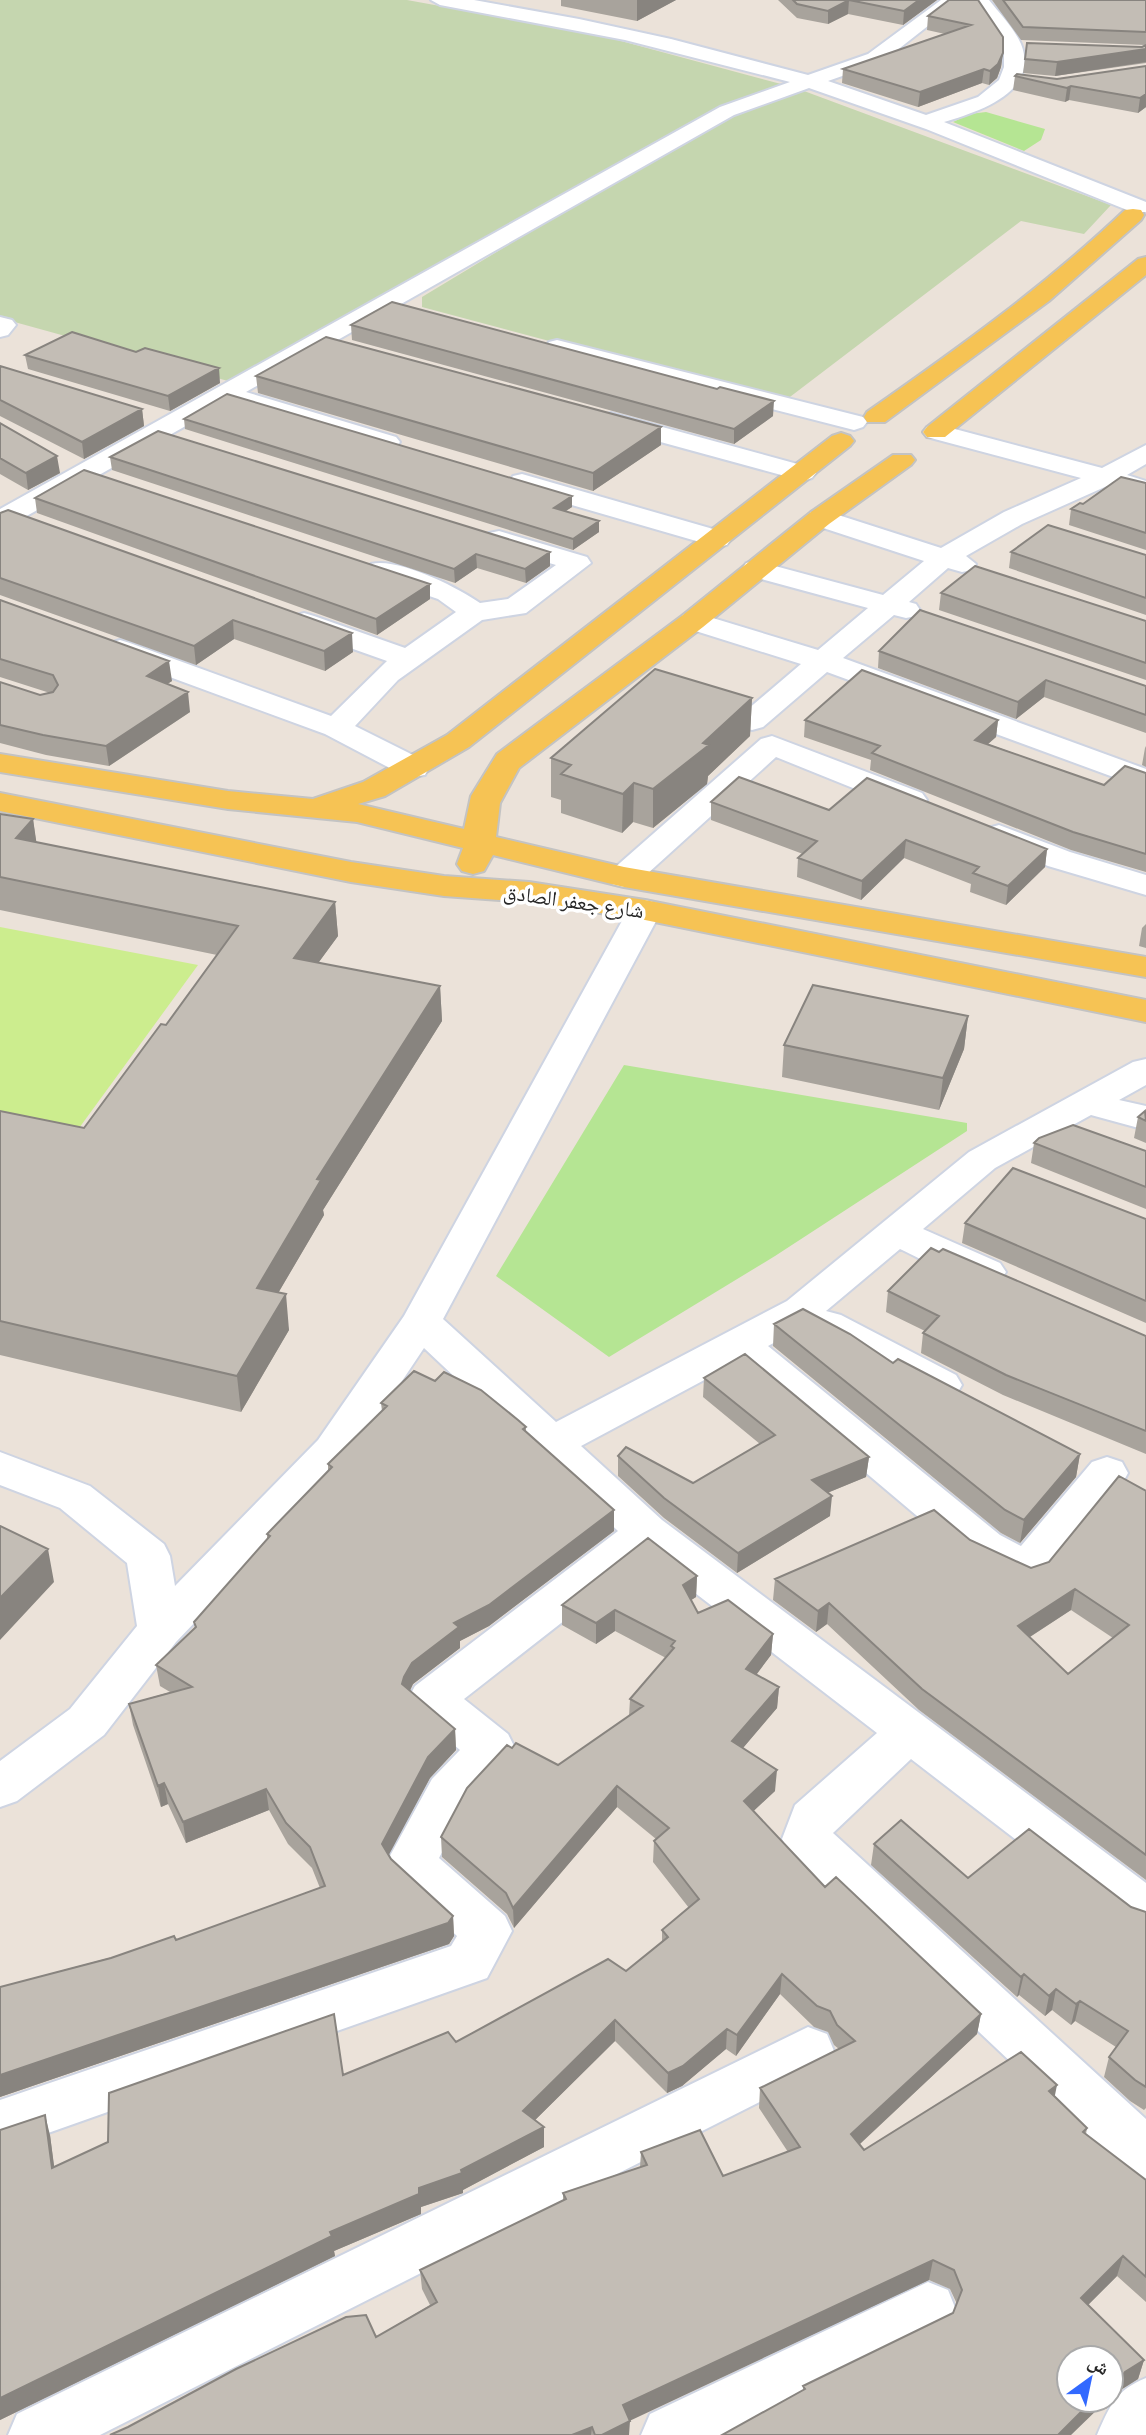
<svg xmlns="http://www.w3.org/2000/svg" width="1146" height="2435" font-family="'Exo 2','Noto Naskh Arabic',sans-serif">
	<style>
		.green { fill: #b5e593 }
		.cemetery { fill: #c5d6af }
		.pitch { fill: #cced8e }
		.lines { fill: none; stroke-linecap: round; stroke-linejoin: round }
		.minor-casing { stroke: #ced4e2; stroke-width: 4 }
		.major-casing { stroke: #c3c3c3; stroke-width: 4 }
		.minor { fill: #fff; fill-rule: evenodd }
		.major { fill: #f6c354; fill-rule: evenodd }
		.wall { fill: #a8a39c; fill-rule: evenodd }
		.shaded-wall { fill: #88847f }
		.building { fill: #c3bdb5; stroke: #88847f; stroke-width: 2; fill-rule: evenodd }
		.labels { text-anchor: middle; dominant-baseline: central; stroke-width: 7; stroke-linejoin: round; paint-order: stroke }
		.street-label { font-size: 21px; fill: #282828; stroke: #fff }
	</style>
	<rect width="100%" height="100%" fill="#ebe2d9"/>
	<path class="green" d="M986,112l59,17 -4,11 -17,11 -71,-29 17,-8z
		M624,1065l343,58v8l-192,125 -166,101 -113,-81z"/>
	<path class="cemetery" d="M0,0h407l188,34 186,50 -43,17 -510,280 -228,-63z
		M804,91l307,114 -27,29 -63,-13 -239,182 -360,-96v-10l174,-105 142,-78z"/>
	<path class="pitch" d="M0,927l198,38 -124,170 -74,-16z"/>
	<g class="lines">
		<g class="minor-casing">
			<path id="minor" d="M431,0h43l105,19 92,20 137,36 60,-21 73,-54h20l-79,62 -54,19 98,34 52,-18 21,-17 5,-13v-17l-9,-18 -24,-32h18c11,14 25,28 32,44 19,48 -43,68 -77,78l202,80v10h-14l-206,-83 -117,-41 -75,27 -488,277 150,45 4,5 -4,5h-18l-150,-45 -219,124 -9,2v-19l720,-402 70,-25 -165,-42 -185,-35z
				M0,317l12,3 4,5 -8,10 -8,2z
				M557,340l306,77 4,5 -4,5 -9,3 -305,-78 -4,-5 4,-5z
				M611,413l201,55 4,5 -4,5 -9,3 -201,-55 -4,-5 4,-5z
				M936,424l166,44 44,-23v19l-19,11 19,6v17l-39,-12 -85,38 -56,32 10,8 -4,6 -10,2 -14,-4 -39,34 7,2 4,6 -4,6 -10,2 -12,-3 -51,43 303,111v20l-319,-117 -64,55 -11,3 -11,-3 -4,-6 4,-6 60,-51 -118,-37 -4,-6 4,-6 10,-3 125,38 50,-42 -122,-33 -4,-6 4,-6 10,-2 127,34 41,-34 -113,-37 -4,-6 4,-6h18l112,36 63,-36 77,-34 -154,-41 -4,-5 4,-5z
				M522,474l205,59 4,6 -4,6 -10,2 -204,-59 -4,-6 4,-6z
				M499,531l88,26 4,6 -65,50 -44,7 -84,60 -43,46 70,35 4,7 -4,7 -11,2 -11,-2 -78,-41 -215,-79 -4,-6 4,-6 10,-3 10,3 201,73 56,-55 -93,-33 -4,-6 4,-6 10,-3 10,3 91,32 51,-36 -18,-13 -67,-23 -4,-6 4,-6c27,-7 86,23 109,39l28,-4 48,-34 -67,-20 -4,-6 4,-6z
				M772,736l150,57 5,7 -5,7 -11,2 -11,-2 -124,-50 -140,127 -12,3 -12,-3 -4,-7 4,-7 149,-131z
				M999,825l71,27 76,23v20l-98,-29 -60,-24 -5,-7 5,-7z
				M645,900l12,3 5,7 -219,409 113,103 231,-121 182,-149 164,-90 13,-3v26l-27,15 27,6v24l-55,-15 -96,53 -72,61 77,34 6,9 -6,9c-31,9 -71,-19 -100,-32l-74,62 15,4 115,60 6,10 -6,10 -15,5 -15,-5 -113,-60 -6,-10 -39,21 232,189 21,11 71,-84 15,-5 15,5 6,11 -6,11 -79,97 -16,5 -59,-27 -232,-196 -155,83 81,74 484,363v49l-18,-6 -217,-167 -78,74 313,286v60l-19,-7 -337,-319 -8,-14 13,-34 82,-72 -230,-177 -183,143 44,35 7,14 -7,14 -42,45 -27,51 66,58 7,15 -25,47 -487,172v-50l451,-154 6,-10 -63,-58 -8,-15 46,-84 28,-29 -45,-38 -7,-13 7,-13 203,-155 -194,-183 -76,114 -172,180 -72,93 -87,66 -17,6v-46l70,-52 67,-83 -10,-63 -67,-55 -60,-23v-33l90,34 74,58 6,12 5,30 143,-146 86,-124 224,-406 5,-7z
				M808,2027l19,7 7,17 -7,17 -727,367h-92l9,-21z
				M928,2282l20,8 8,20 -8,20 -214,105h-93l9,-21z
				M1146,2378v57h-49c13,-30 19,-45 49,-57z"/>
		</g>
		<g class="major-casing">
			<path id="major" d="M1133,209l8,1 3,5 -3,5 -92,81 -164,121h-18l-3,-5 3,-5c90,-63 178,-126 258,-202z
				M1146,257v18l-201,162h-18l-4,-5 4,-5 211,-168z
				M841,433l9,3 4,5 -4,5 -381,301 -84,49 -27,8 106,25 7,-33 26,-42 186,-139 128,-103 82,-57h18l4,5 -4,5 -82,59 -126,103 -184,141 -19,35 -4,34 128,30 522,90v20l-522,-90 -131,-32 -9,16 -11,3 -11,-3 -5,-7 6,-16 -106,-26 -129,-13 -228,-37v-18l228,37 85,8 50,-17 84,-47 385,-299z
				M0,793l351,69 93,14 85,6 116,18 501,100v22l-501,-102 -116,-18 -85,-6 -93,-14 -351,-71z"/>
		</g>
		<use href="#minor" class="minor"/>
		<use href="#major" class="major"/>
	</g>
	<path class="wall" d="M561,0h115l-39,21 -76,-15z
		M778,0h159l-34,25 -55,-11 -20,10 -31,-6z
		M949,0l54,53 -2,14 -4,11 -8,7 -7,-2 -64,24 -76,-24 1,-14 102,-35 -18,-4 1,-14z
		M992,0h154v63l-91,13 -32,-3 4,-30 115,4 3,-2 -124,-5z
		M1146,66v41l-8,6 -69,-13 -4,2 -52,-12 2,-14 42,3z
		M351,325l366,64 56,27 -39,28 -382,-104z
		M136,352l84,31 -50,28 -142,-42 -3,-14z
		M0,366l142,43 2,17 -60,33 -84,-43z
		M256,376l405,69 -68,46 -335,-98z
		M184,419l388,88 -7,4 34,10v11l-26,18 -388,-121z
		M0,423l60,50 -32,17 -28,-16z
		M110,457l440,95v14l-24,17 -49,-15 -22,15 -343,-113z
		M1146,483v67l-77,-25 2,-16z
		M35,498l395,86v15l-53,36 -340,-122z
		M0,513l353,139 -28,19 -91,-32 -38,26 -196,-70z
		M1011,552l135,3v60l-137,-47z
		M941,593l205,28v59l-207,-70z
		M0,600l172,81 -5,3 23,28 -81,54 -63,-11 -46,-12v-61l40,13 10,-2 -50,-16z
		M879,651l267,35v47l-102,-36 -28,22 -138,-51z
		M752,698l-2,38 -42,40 -1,8 -54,44 -20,-6 -11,11 -61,-20v-13l-10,-3v-39z
		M805,720h193l-2,17 -8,7 116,41 42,-12v99l-75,-22 -201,-80 1,-10 -67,-23z
		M1146,746v21l-4,-2 3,-17z
		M711,802l118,8 218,39 -2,18 -39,38 -36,-13 1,-8 -67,-26 -43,42 -64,-23 1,-19 5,-4 -92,-34z
		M0,814l33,5 3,23 299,60 3,34 -20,27 122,23 2,35 -119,189 1,5 -46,78 11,37 -48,82 -241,-57v-244l84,17 82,-103 51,-70 -217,-45z
		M1146,924v24l-7,-2 3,-18z
		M968,1016l-4,33 -25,61 -157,-33 2,-32z
		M1146,1111v32l-12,-5 4,-21z
		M1034,1143l112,8v58l-115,-46z
		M1146,1219v104l-184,-80 3,-20z
		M939,1252l207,84v118l-143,-59 -82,-42 2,-20 2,-2 -39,-19 2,-21z
		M774,1324l119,39 187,91 -4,23 -56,66 -19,-10 -228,-187z
		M704,1378l165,79 -3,20 -39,16 3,23 -93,57 -73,-55 -46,-42v-20l75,27 67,-39 -57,-47z
		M381,1403l145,24v4l88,79v21l-125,95 -29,15v7l-47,36 -3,7 45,38 1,21 -26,28 -42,77 3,4 62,57 1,20 -5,8 -449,153v-110l176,-47 144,-52 -8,-20 -24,-24 -19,-34 -83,33 -18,-39 -7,3 -28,-82 -4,-21 41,-12 -10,-6 -4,-21 39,-36 -1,-7 73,-83v-5l61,-63v-7l54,-53z
		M1146,1491v389l-227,-170 -92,-86 -11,8 -43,-32 2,-21 195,-39 61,28 18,-6zM1071,1610l42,28 -45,36 -38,-37z
		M697,1576l-1,21 -5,3 7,13 75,21 -2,21 -15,19 23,13 -2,21 -34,40 32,43 -22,20 72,76 156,127 -4,20 -118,111 5,5 191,-54 32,32 -1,6 60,46v122l-29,-26 -29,29 56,55 -6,19 -19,12 -13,18 -4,-4 -299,-15v-4l150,-73 4,-9 -7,-15 -21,-9 -300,140v15h-519l266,-98 54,-32 -8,-16 -2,-19 143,-70v-7l77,-26 1,-15 82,24 65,-24 -29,-44 1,-20 79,-39 -5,-4 -6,-13 -14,-5 -34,-33 -44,62 -10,-7 -44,37 -15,7 -52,-52 -80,79 9,7v20l-81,43v3l-42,14v7l-87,37 1,5 -335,164v-290l50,5 4,32 289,-92 113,-33 170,-71 36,-29v-12l27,-22 -36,-46 1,-21 2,-2 -39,-32 -103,121 -7,-14 -65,-57 -1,-20 71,-89 46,17 71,-49 1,-17 36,-41 -51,-27 -19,13 -34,-19v-20zM1111,2358v42h-42z
		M874,1844l94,34 163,29 15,5v196l-2,2 -14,-9 -26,-24 5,-20 7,-10 -41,-26 -4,4 -19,-15 -7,6 -26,-21 -2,2 -146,-132z"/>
	<path class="shaded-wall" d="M637,0h39l-39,21z
		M849,0l-1,14 -20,10v-13z
		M919,0h18l-34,25 1,-14z
		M1146,49v13l-91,14 2,-14z
		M1003,53l-2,14 -4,11 -8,7 1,-14z
		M984,69l-2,14 -64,24 2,-15z
		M1071,86l-2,14 -4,2 2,-14z
		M1146,94v13l-8,6 2,-15z
		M219,368l1,15 -50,28 -2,-15z
		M774,401l-1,15 -39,28v-15z
		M142,409l2,17 -60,33 -2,-17z
		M661,427v18l-68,46v-18z
		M57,456l3,17 -32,17 -2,-17z
		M572,496v11l-18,12v-11z
		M599,521v11l-26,18v-11z
		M550,552v14l-24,17 -1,-14z
		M476,554l1,14 -22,15 -1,-14z
		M430,584v15l-53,36 -1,-16z
		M233,620l1,19 -38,26 -2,-19z
		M352,633l1,19 -28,19 -1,-20z
		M169,661l3,20 -22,14 -3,-19z
		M1046,680l-2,17 -28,22 2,-17z
		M188,692l2,20 -81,54 -3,-20z
		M752,698l-2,38 -42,40 -1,8 -54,44v-39z
		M998,720l-2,17 -23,20 2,-17z
		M634,783l-1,39 -11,11 1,-39z
		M33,819l5,34 -22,-15z
		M906,840l-2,18 -43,42 1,-19z
		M1047,849l-2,18 -39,38 2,-19z
		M335,902l3,34 -41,56 -3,-34z
		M440,986l2,35 -119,189 1,5 -64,109 -3,-36 60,-109z
		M968,1016l-4,33 -25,61 4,-32z
		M286,1294l3,36 -48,82 -4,-36z
		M1080,1454l-4,23 -56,66 4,-23z
		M869,1457l-3,20 -56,23 2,-20z
		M832,1496l-2,20 -93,57 1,-20z
		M614,1510v21l-125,95 -29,15v7l-47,36 -7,14 -4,-14 2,-7 8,-14 42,-40z
		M48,1549l6,33 -54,58v-42z
		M697,1576l-1,21 -14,9 1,-21z
		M1075,1589l-4,21 -57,37 4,-21z
		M829,1603l-2,21 -11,8 2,-21z
		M615,1610v21l-19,13v-21z
		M773,1634l-2,21 -26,35 1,-21z
		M779,1687l-2,21 -46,54 1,-21z
		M455,1729l1,21 -26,28 -46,86 -2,-20 46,-87z
		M777,1770l-2,21 -33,31 2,-21z
		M164,1783l4,21 -7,3 -3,-21z
		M617,1786v21l-103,121 -1,-20z
		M266,1789l3,21 -83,33 -3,-21z
		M453,1916l1,20 -5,8 -449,153v-22z
		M782,1974l-2,20 -44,62 1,-21z
		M1024,1974l-5,21 -2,2 4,-20z
		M1056,1989l-4,21 -7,6 4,-20z
		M1080,2001l-5,20 -4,4 5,-21z
		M981,2014l-4,20 -128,120 2,-20z
		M615,2020v21l-91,90 -1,-20z
		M727,2029l-1,20 -44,37 -15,7 1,-20z
		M1057,2085l-4,20 -4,-14z
		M45,2115l5,20 7,53 -5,-20z
		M544,2127v20l-81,43v3l-42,14v7l-87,37 1,5 -335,164v-22l419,-210 42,-18z
		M1123,2256l-6,20 -41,41 5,-19z
		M933,2260l-4,20 -306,144v-19z
		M1144,2360l-6,19 -19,12 -13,18 3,-9h2l1,-10 13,-18z
		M1093,2400h10l-1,5 -31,30h-13z
		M630,2421l-1,14h-27z
		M592,2427l-1,8h-19z"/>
	<path class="building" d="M793,0h126l-15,11 -55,-11 -21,11 -31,-7z
		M949,0h29l25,37v16l-5,11 -8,7 -6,-2 -64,23 -77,-23 128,-44 -43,-9z
		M1003,0h143v32l-123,-5z
		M1027,43l115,4 4,-2v4l-89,13 -32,-3z
		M1146,66v28l-6,4 -69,-12 -4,2 -52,-12 2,-2 40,5z
		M392,302l325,87 3,-2 54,14 -40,28 -383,-104z
		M72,332l64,20 9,-4 74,20 -51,28 -143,-41z
		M326,337l335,90 -68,46 -337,-97z
		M0,366l142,43 -60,33 -82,-42z
		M227,394l345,102 -18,12 45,13 -26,18 -389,-120z
		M0,423l57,33 -31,17 -26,-15z
		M158,431l392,121 -25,17 -49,-15 -22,15 -344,-112z
		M84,470l346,114 -54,35 -341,-121z
		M1121,477l25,6v50l-75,-24 9,-6 3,1z
		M8,510l344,123 -28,18 -91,-31 -39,26 -194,-68v-65z
		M1048,525l98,30v43l-135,-46z
		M975,566l171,55v42l-205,-70z
		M0,600l169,61 -22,15 41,16 -82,54 -63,-11 -43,-10v-43l40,13 13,-3 5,-7 -5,-10 -53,-16z
		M920,610l226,76v29l-100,-35 -28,22 -139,-51z
		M655,669l97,29 -49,45 6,2 -56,44 -19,-6 -11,11 -62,-20 10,-9 -20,-7z
		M862,670l136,50 -23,20 129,45 21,-19 21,7v81l-73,-22 -201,-79 8,-7 -75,-26z
		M739,777l90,33 38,-32 180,71 -39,37 -35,-13 6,-6 -73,-27 -44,41 -64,-23 19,-17 -106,-39z
		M0,814l33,5 -17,19 319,64 -41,56 146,28 -123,193 4,1 -64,108 29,6 -49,82 -237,-55v-210l84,17 77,-104 5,1 72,-99 -238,-49z
		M813,985l155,31 -25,62 -159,-33z
		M1145,1111l1,10 -8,-4z
		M1073,1125l73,26v36l-112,-44 5,-5z
		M1013,1168l133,51v82l-181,-78z
		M931,1248l8,4 4,-3 203,87v95l-140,-56 -83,-42 16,-17 -51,-25z
		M803,1309l47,25 43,29 5,-4 182,95 -56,66 -19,-10 -231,-186z
		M745,1354l124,103 -57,23 20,16 -94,57 -74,-55 -46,-42 8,-9 67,36 82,-48 -71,-57z
		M414,1371l21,10 9,-9 37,18 37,30 8,7 -3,2 91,81 -125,95 -35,18 5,4 -47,36 -8,14 -2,7 53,45 -27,28 -46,87 9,15 62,57 -5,7 -448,152v-88l111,-29 63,-22 2,4 149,-54 -15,-39 -24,-24 -20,-34 -83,33 -19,-39 -6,3 -29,-82 63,-17 -36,-22 40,-38 -2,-5 76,-86 -3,-2 65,-67 -4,-3 59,-58 -6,-3z
		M1119,1476l27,15v364l-224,-166 -93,-86 -11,8 -43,-32 159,-69 36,30 61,28 18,-6zM1075,1589l54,36 -61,49 -50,-48z
		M0,1526l48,23 -48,49z
		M648,1538l49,38 -14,9 15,28 30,-13 45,34 -27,35 33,18 -47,54 45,29 -33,31 81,86 11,-10 145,137 -130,120 13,16 157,-98 36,33 -8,6 38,37 -4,4 63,48v97l-23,-21 -42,42 63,62 -19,12 -13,18 -1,-1v-31h-42v42h24l-35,35h-336l83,-46 -2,-3 150,-73 9,-23 -8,-20 -21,-10 -310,145 7,16 -28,14h-7l-3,-8 -20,8h-462l18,-8 108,-58 110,-52 20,-2 10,22 61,-35 -17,-32 146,-71 -3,-6 84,-28 -6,-13 59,-22 23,46 77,-29 -40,-59 95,-47 -18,-16 -7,-14 -13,-5 -35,-32 -45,61 -10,-6 -44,37 -15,7 -53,-53 -92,91 21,16 -83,43 1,3 -43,15v6l-89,38 2,4 -332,162v-268l45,-15 7,53 56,-26 1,-49 225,-79 9,61 105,-43 8,10 152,-83 18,12 42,-34 -6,-7 37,-31 -45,-58 15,-13 -52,-42 -104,122 -7,-15 -65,-56 26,-49 40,-43 5,3 4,-5 42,22 85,-59 -13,-7 44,-51 -3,-2 4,-5 -60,-31 -19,13 -34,-18z
		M901,1820l67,58 61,-49 102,78 15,5v175l-11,-7 -26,-23 19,-26 -48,-30 -4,3 -20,-15 -7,7 -25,-22 -3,3 -147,-133z"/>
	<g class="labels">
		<g class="street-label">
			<text transform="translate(574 900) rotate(8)">شارع جعفر الصادق</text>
		</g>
	</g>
	<g transform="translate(1090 2379) rotate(33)"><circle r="33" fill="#ffffff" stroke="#a9a9a9" stroke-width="2"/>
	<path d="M0-5L12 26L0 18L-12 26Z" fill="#3269ff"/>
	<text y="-10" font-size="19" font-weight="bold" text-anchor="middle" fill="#282828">ش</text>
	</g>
</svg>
